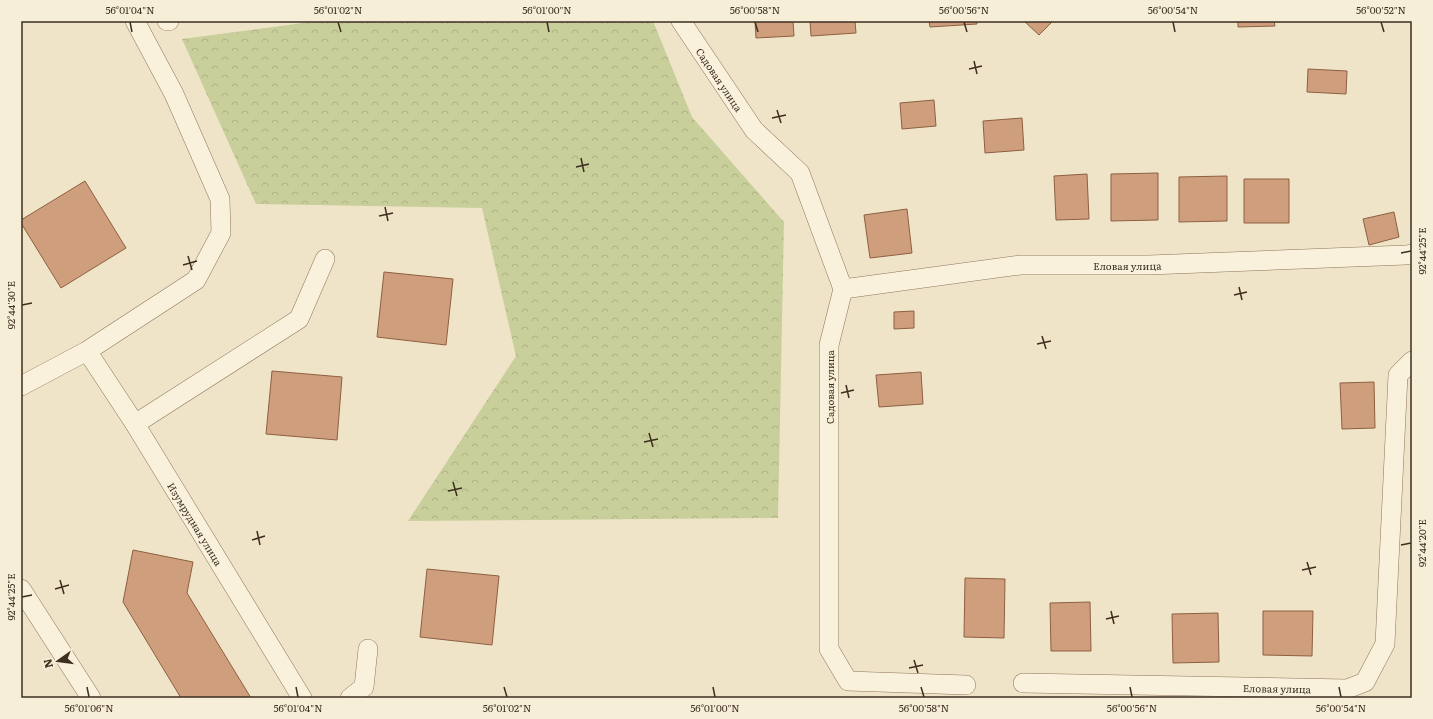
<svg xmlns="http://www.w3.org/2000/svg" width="1433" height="719" font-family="Literata,serif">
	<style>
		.forest { fill: url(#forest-crowns) }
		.building { fill: #cf9f7d; stroke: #8d5f41 }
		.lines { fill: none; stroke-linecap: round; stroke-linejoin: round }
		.minor-casing { stroke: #8d765c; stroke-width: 20 }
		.minor { stroke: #faf1dc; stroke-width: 19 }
		.ticks { fill: none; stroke: #3d2e20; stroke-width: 1.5 }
		.labels { text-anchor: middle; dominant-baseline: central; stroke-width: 3; stroke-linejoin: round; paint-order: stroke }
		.street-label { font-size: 10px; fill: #3d2e20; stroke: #f7eed8 }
		.neatline { fill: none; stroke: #3d2e20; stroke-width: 1.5 }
		.ticks-label { font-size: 10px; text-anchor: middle; fill: #3d2e20 }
	</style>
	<defs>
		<pattern id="forest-crowns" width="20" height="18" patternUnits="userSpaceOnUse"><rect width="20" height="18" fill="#c9cf9b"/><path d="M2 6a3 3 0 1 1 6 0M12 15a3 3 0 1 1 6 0" fill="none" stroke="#aeb285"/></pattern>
	</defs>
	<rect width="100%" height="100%" fill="#f0e4c8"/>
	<path class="forest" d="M318,21h335l39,96 92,105 -6,296 -370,3 108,-165 -34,-148 -226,-4 -74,-165z"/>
	<path class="building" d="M755,21h38l1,15 -38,2z
		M810,21h45l1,12 -45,3z
		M929,21h48v3l-47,3z
		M1024,21h29l-14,14z
		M1238,21h36l1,5 -37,1z
		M1308,69l39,2 -1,23 -39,-2z
		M934,100l2,26 -34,3 -2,-26z
		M1022,118l2,32 -39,3 -2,-32z
		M1158,173v47l-47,1v-47z
		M1087,174l2,45 -33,1 -2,-44z
		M1227,176v45l-48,1v-45z
		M1244,179h45v44h-45z
		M85,181l41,67 -65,40 -40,-65v-3z
		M907,209l5,44 -42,5 -6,-43z
		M1394,212l5,25 -30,8 -6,-26z
		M384,272l69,7 -7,66 -69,-8z
		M914,311v17l-20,1v-17z
		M272,371l70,6 -5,63 -71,-6z
		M921,372l2,32 -44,3 -3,-32z
		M1374,382l1,46 -33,1 -2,-46z
		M133,550l60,12 -6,31 64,105h-70l-58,-96z
		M427,569l72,7 -7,69 -72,-8z
		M965,578l40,1 -1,59 -40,-1z
		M1090,602l1,49h-40l-1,-48z
		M1263,611h50l-1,45 -49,-1z
		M1218,613l1,49 -46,1 -1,-49z"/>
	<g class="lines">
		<g class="minor-casing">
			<g id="minor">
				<path d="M167,21h2"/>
				<path id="s1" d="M681,21l73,109 46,43 43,116 -14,56v304l19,32 118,4"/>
				<path id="s2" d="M843,289l177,-24h129l257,-10 6,-1"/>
				<path id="s3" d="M87,351l48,73 167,274"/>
				<path d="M21,386l66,-35 109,-71 25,-47 -1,-34 -46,-105 -39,-73"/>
				<path d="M135,424l164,-105 26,-60"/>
				<path d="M21,589l70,109"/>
				<path id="s4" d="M1023,683l324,6 18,-7 20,-38 13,-269 14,-14"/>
				<path d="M350,698l14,-11 4,-38"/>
			</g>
		</g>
		<use href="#minor" class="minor"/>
	</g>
	<path class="ticks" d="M130,22l2,10M338,22l3,10M547,22l2,10M755,22l3,10M964,22l3,10M1173,22l2,10M1381,22l3,10M974,61l3,13M969,69l13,-3M777,110l4,13M772,118l14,-3M581,158l3,14M576,167l13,-3M385,207l3,14M379,216l14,-3M1401,253l10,-2M188,256l4,14M183,265l14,-4M1239,287l3,13M1234,295l13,-3M22,305l10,-2M1042,336l4,13M1037,344l14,-3M846,385l3,13M841,393l13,-3M649,433l4,14M644,442l14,-3M453,482l4,14M448,491l14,-3M257,531l3,14M252,540l13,-4M1401,545l10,-2M1307,562l4,13M1302,570l14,-3M60,580l4,14M55,589l14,-4M22,597l10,-2M1111,611l3,13M1106,619l13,-3M914,660l4,13M909,668l14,-3M87,687l2,10M296,687l2,10M504,687l3,10M713,687l2,10M921,687l3,10M1130,687l2,10M1339,687l2,10"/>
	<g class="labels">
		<g class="street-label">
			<text stroke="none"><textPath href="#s1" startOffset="70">Садовая улица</textPath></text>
			<text stroke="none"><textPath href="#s2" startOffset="286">Еловая улица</textPath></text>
			<text transform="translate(829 387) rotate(-90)">Садовая улица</text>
			<text stroke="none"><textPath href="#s3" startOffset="204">Изумрудная улица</textPath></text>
			<text stroke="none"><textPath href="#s4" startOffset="254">Еловая улица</textPath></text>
		</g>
	</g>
	<rect width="1433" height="719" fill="none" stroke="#f7eed8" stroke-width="44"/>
	<g transform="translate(58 661) rotate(256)" stroke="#f7eed8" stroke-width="3" paint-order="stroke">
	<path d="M0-3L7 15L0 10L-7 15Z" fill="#3d2e20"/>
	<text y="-6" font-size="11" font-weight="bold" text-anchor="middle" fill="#3d2e20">N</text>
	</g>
	<rect x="22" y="22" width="1389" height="675" class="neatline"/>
	<g class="ticks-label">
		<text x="130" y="14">56°01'04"N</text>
		<text x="338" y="14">56°01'02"N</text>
		<text x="547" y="14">56°01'00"N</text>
		<text x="755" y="14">56°00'58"N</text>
		<text x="964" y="14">56°00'56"N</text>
		<text x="1173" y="14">56°00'54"N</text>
		<text x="1381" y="14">56°00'52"N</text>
		<text transform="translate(1422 251) rotate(-90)" y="4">92°44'25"E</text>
		<text transform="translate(11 305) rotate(-90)" y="4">92°44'30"E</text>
		<text transform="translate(1422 543) rotate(-90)" y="4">92°44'20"E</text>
		<text transform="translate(11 597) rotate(-90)" y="4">92°44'25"E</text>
		<text x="89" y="712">56°01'06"N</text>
		<text x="298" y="712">56°01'04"N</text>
		<text x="507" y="712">56°01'02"N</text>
		<text x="715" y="712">56°01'00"N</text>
		<text x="924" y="712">56°00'58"N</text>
		<text x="1132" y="712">56°00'56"N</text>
		<text x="1341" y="712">56°00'54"N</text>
	</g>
</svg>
